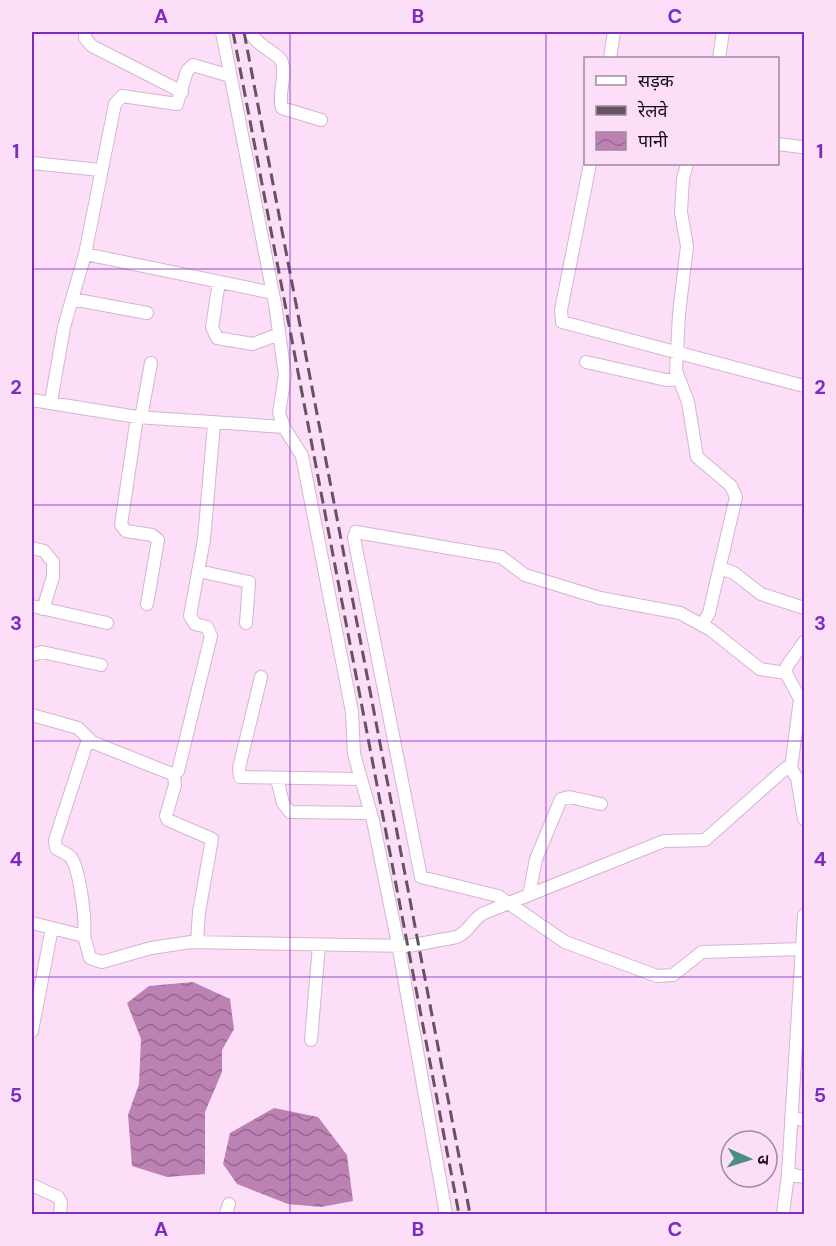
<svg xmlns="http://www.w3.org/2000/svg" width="836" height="1246" font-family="'DM Sans','Noto Sans Devanagari',sans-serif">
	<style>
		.water { fill: url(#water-waves) }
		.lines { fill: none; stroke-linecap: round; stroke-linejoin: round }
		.minor-casing { stroke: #d3b5ce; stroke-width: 14 }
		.minor { stroke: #fff; stroke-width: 12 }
		.rail { stroke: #645361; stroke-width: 3; stroke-dasharray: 12 6; stroke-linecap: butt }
		.grid { fill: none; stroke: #7b2cbf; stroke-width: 1.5; stroke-opacity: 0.55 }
		.neatline { fill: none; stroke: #7b2cbf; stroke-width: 2 }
		.grid-label { font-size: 20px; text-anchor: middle; font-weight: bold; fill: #7b2cbf }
	</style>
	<defs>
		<pattern id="water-waves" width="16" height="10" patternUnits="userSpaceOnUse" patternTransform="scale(1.5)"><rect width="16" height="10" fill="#bb82b3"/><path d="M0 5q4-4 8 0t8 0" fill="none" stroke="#976990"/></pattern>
	</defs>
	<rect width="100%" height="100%" fill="#fddef8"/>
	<path class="water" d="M193,982l37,17 4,30 -12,21v22l-17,40v62l-38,3 -35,-11 -4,-51 11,-31 2,-45 -14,-36 22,-17z
		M274,1108l44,9 29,38 6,46 -32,6 -33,-3 -51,-20 -14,-20 7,-31z"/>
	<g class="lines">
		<g class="minor-casing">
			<path id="minor" d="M85,32v6l7,8 90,46
				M222,32l53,272 10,71 -6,38 5,14 18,29 50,256 2,42 19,67 25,123 48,270
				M250,32c7,14 28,22 31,28 7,14 -4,34 1,48l39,12
				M610,58l4,-26
				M719,58l4,-26
				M778,144l23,3
				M32,163l68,7
				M590,164l-29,146 1,12 242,64
				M687,164l-4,15 -2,33 6,34 -8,68 -3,57 12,31 9,55 34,29 5,11 -27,116 -7,12
				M85,254l188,39
				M219,282l-7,45 5,11 36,6 26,-10
				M72,299l75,14
				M586,362l80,18 13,-1
				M32,400l105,17 147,10
				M51,402l13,-75 21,-73 30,-150 7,-8 55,8 10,-33 6,-6 37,11
				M137,417l-16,108 5,6 26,4 6,5 -11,64
				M141,418l10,-55
				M32,548l12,3 9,11v15l-10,32
				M720,568l14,5 27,21 43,14
				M198,571l51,11 -3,41
				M32,606l75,17
				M32,655l10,-3 59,13
				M786,673l-26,-4 -49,-39 -31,-17 -80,-15 -75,-23 -24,-18 -145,-25 -2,6 67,339 77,19 67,46 92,34 16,-1 29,-23 101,-3
				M261,677l-22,91 1,9 121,2
				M32,715l46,13 14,14 75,30 7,2 4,-3 33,-135 -4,-9 -12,-3 -5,-8 14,-77 10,-115
				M791,769l9,-70 -14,-26 1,-7 17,-24
				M174,774l1,11 -9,31 2,4 44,19 -13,73 -2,30
				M277,779l6,24 7,9 80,1
				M529,895l7,-36 25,-60 8,-2 32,7
				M32,923l52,13 6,22 12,4 49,-14 40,-6 217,4 49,-9c12,-5 15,-18 27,-24l180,-72 41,-1 81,-72 5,1 6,9 7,41
				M84,936c2,-16 -4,-63 -12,-77 -4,-6 -11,-7 -16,-11l-1,-8 33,-101
				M32,1031l20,-103
				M311,1040l8,-95
				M791,1118l13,2
				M788,1174l16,3
				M32,1185l26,12 3,5 -1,12
				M226,1214l3,-10
				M783,1214l5,-40 16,-259"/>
		</g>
		<use href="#minor" class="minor"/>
		<path class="rail" d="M233,32l226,1182
			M244,32l226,1182"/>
	</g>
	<path class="grid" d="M290,32v1182M546,32v1182M32,269h772M32,505h772M32,741h772M32,977h772"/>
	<rect width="836" height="1246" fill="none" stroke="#fddef8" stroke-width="66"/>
	<rect x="584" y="57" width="195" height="108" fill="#fddef8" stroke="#a18a9d" stroke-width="1.5"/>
	<rect x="596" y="76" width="30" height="9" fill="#ffffff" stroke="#a18a9d" stroke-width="1.5"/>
	<text x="638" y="87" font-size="18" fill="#160c15">सड़क</text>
	<rect x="596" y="106" width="30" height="9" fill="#645361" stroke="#a18a9d" stroke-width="1.5"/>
	<text x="638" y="117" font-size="18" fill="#160c15">रेलवे</text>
	<rect x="596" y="132" width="30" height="18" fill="url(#water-waves)" stroke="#a18a9d" stroke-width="1.5"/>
	<text x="638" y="147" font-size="18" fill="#160c15">पानी</text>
	<g transform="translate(749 1159) rotate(93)"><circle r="28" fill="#fddef8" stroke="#a18a9d" stroke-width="1.5"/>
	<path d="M0-4.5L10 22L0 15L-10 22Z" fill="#488e85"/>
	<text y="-9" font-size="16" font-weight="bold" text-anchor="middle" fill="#160c15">उ</text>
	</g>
	<rect x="33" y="33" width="770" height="1180" class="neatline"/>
	<g class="grid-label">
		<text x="161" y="23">A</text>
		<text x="418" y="23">B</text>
		<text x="675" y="23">C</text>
		<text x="16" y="158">1</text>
		<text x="820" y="158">1</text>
		<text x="16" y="394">2</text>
		<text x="820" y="394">2</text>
		<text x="16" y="630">3</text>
		<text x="820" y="630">3</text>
		<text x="16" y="866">4</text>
		<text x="820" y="866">4</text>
		<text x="16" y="1102">5</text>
		<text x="820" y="1102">5</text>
		<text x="161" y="1236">A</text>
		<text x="418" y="1236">B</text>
		<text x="675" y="1236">C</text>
	</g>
</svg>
